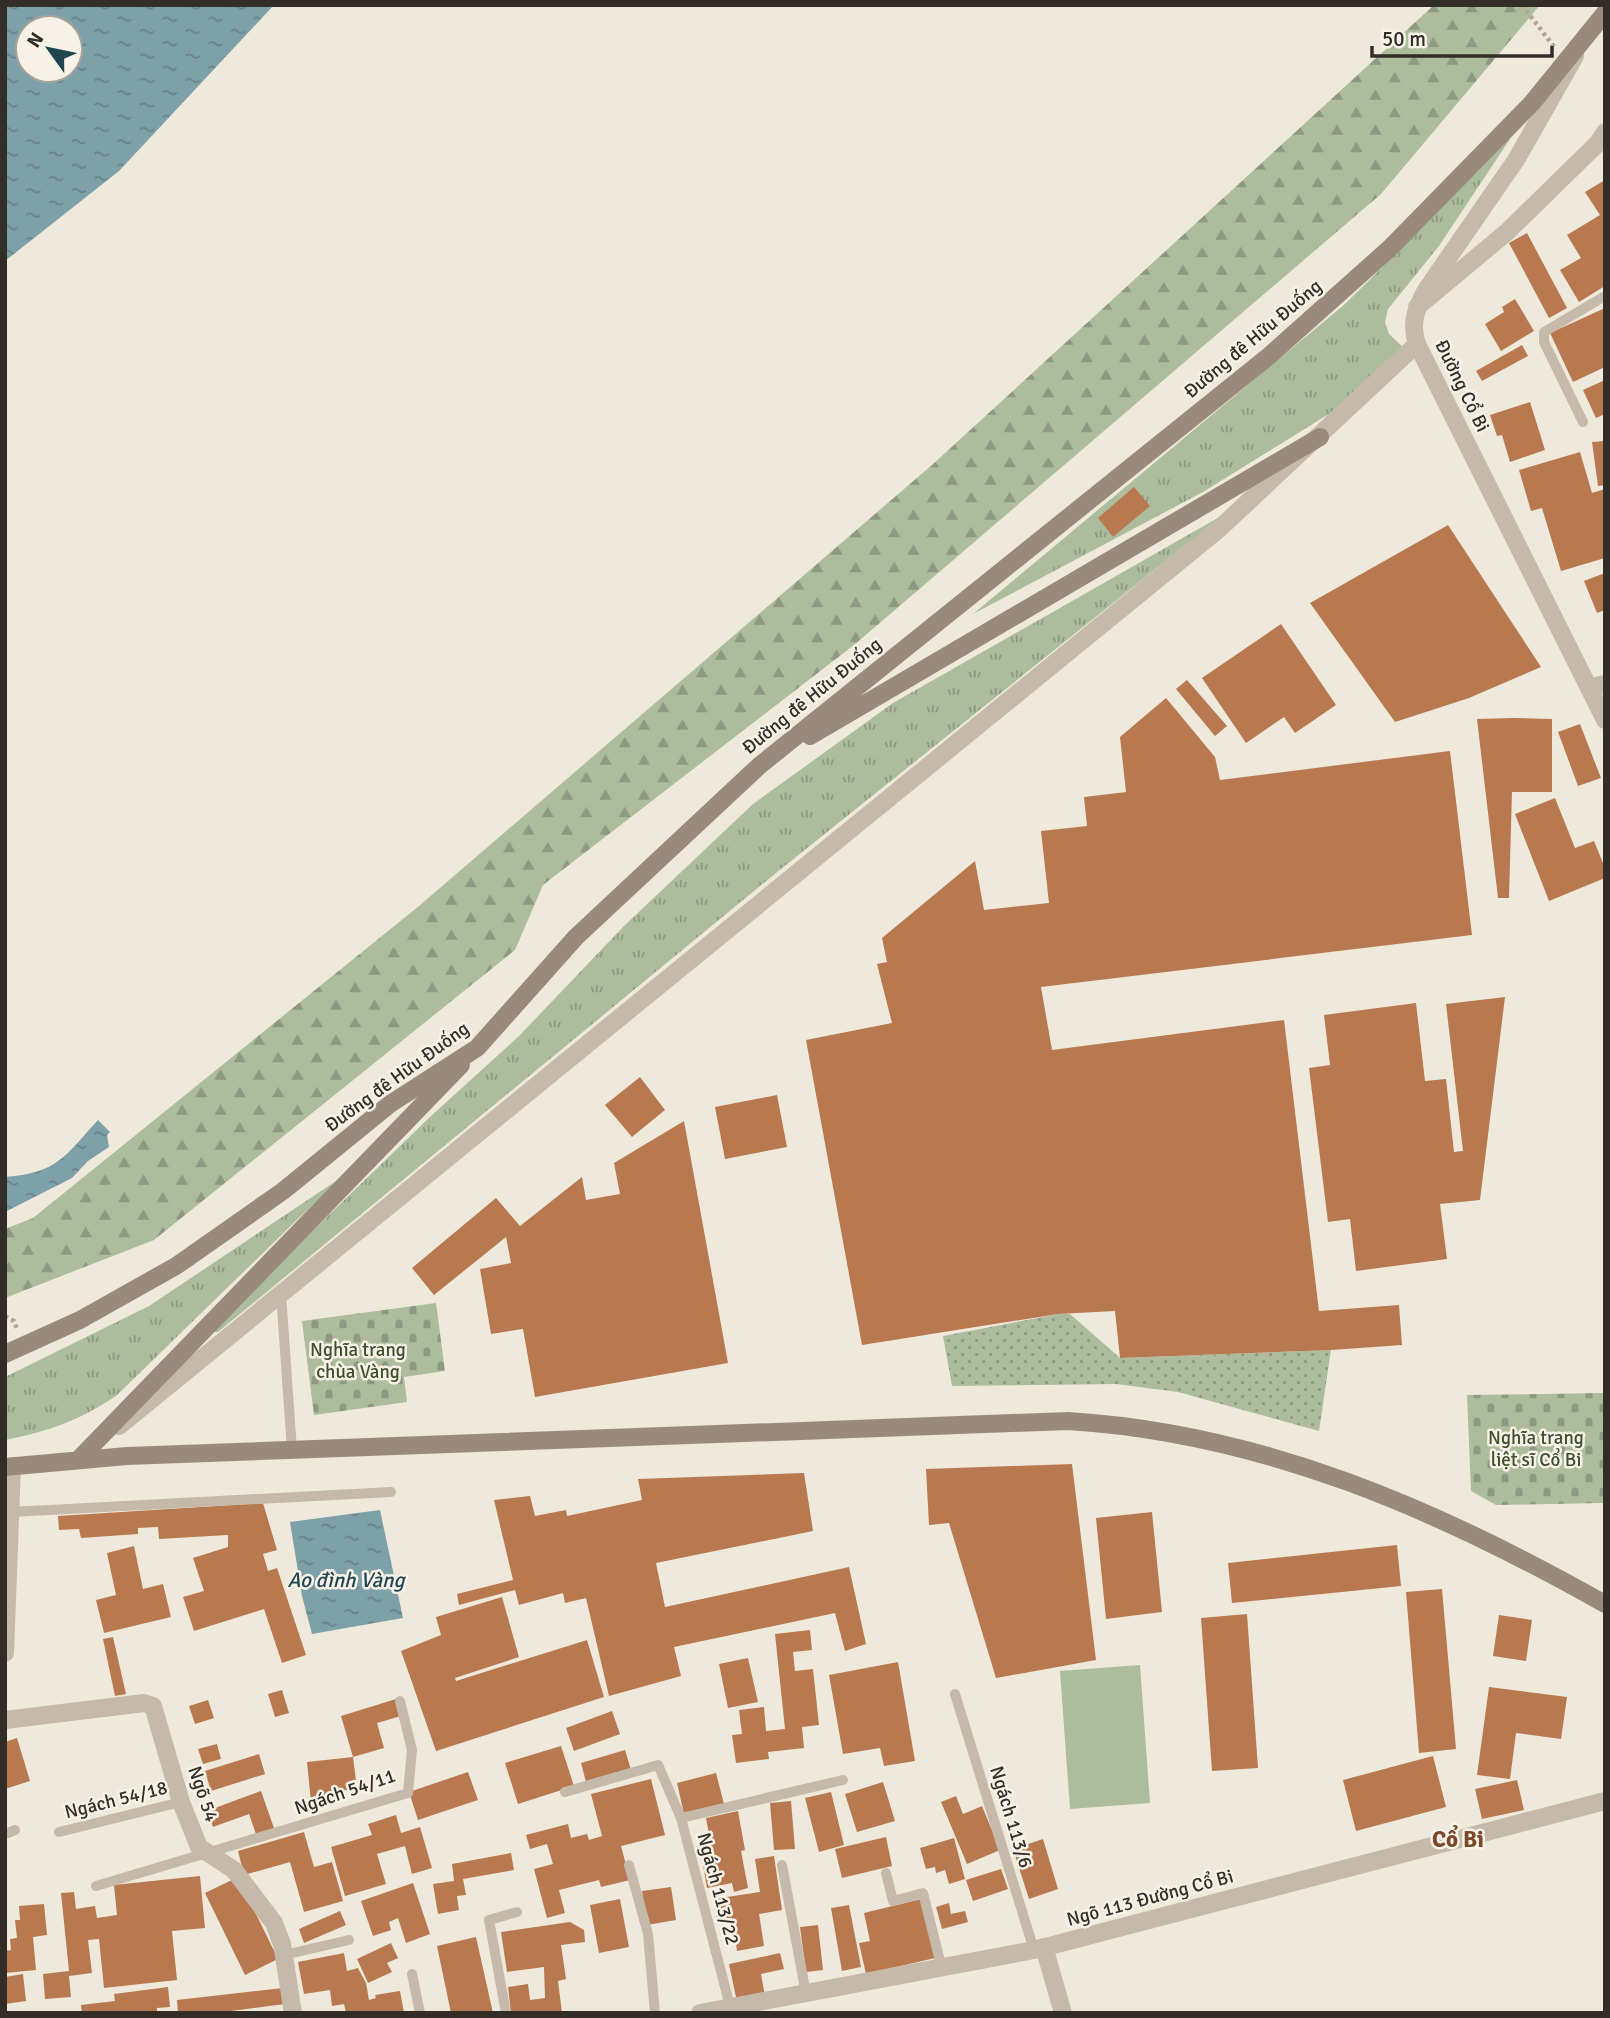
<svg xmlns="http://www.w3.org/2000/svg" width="1610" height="2018" font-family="Signika,sans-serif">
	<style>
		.grass { fill: url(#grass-tufts) }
		.forest { fill: url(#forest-firs) }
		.cemetery { fill: url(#cemetery-stones) }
		.park { fill: url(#park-dots) }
		.pitch { fill: #adbc9d }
		.water { fill: url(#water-ripples); fill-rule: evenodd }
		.building { fill: #b87950 }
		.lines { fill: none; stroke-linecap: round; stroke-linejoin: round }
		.path { stroke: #b1a594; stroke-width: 4.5; stroke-dasharray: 3.5 3.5; stroke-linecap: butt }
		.service { stroke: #c5baa9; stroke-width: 10 }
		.minor { stroke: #c5baa9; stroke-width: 18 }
		.tertiary { stroke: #c5baa9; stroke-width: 18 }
		.secondary { stroke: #998a7b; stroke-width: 18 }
		.labels { text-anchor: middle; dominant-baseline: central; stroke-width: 5; stroke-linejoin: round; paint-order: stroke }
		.street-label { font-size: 19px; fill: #332d28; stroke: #f7f2e7 }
		.park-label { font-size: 19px; fill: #3e4f2f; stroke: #f7f2e7 }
		.water-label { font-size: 21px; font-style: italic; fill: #224650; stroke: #f7f2e7 }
		.quarter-label { font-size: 23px; font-weight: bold; fill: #79492a; stroke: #f7f2e7 }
	</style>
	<defs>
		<pattern id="grass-tufts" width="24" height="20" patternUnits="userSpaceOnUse" patternTransform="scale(1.75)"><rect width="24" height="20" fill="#adbc9d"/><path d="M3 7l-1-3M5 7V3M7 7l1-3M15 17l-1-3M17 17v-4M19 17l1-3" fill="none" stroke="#8d9980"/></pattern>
		<pattern id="forest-firs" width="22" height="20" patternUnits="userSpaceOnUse" patternTransform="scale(1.75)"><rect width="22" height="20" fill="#adbc9d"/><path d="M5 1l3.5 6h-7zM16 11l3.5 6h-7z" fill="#8d9980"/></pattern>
		<pattern id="cemetery-stones" width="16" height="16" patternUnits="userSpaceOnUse" patternTransform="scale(1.75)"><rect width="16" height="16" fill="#adbc9d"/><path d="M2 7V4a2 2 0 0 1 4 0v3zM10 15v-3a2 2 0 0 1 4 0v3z" fill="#8d9980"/></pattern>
		<pattern id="park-dots" width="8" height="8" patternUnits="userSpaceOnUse" patternTransform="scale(1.75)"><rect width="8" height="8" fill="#adbc9d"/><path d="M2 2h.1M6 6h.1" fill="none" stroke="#8d9980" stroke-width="1.8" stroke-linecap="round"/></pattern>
		<pattern id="water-ripples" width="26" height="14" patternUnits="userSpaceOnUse" patternTransform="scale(1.75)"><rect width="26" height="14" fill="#7ea0a8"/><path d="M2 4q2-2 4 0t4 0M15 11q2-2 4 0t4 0" fill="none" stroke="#688389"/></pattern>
	</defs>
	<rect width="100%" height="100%" fill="#efe9dc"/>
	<path class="grass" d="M1520,124l-81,122 -51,63 -3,13 4,12 15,14 -72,64 -129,80 -230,122 372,-310 84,-83z
		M1223,515l-447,358 -558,459h-5l-1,-4 219,-212 88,-80 105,-110 129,-122 140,-101z
		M339,1179l-223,217c-38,25 -66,35 -111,44v-63l144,-71z"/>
	<path class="forest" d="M1434,5h106l-159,189 -527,451 -311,240 -28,65 -361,290 -149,58v-69l28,-11 386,-312 513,-441z"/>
	<path class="cemetery" d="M436,1303l9,68 -41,6 3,25 -93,13 -12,-94z
		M1605,1393v110l-109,2 -25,-14 -4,-96z"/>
	<path class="park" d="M1058,1314h12l50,44 211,-8 -12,81 -141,-39 -62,-8 -164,2 -9,-50z"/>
	<path class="pitch" d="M1140,1665l10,138 -80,6 -10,-138z"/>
	<path class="water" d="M5,5h269l-155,166 -114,90zM28,28h42v42h-42z
		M98,1120l12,12 -3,3 2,12 -21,14 -16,17 -67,34v-35c53,-4 60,-21 93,-57z
		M380,1510l23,108 -91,16 -10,-38 -12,-74z"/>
	<path class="building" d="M1605,180v106l-26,16 -19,-32 21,-12 -14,-23 33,-20 -15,-23z
		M1527,233l40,75 -18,10 -40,-75z
		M1515,299l19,32 -33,20 -16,-27 19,-12 -2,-5z
		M1605,308v59l-32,15 -23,-49z
		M1522,345l6,11 -46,25 -6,-10z
		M1605,380v34l-9,4 -13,-28z
		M1530,402l15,48 -35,12 -8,-27 -5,1 -7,-21z
		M1605,441v44l-7,1 -6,-44z
		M1580,452l12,41 13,-4v69l-44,13 -19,-63 -11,3 -12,-41z
		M1134,487l16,19 -37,31 -15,-19z
		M1448,525l93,142 -72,31 -74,24 -85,-119z
		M1605,573v37l-8,3 -13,-32z
		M1281,624l55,81 -41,28 -11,-16 -38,26 -44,-65z
		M1187,680l40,46 -12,10 -39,-47z
		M1166,698l49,59 5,23 230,-29 22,184 -431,52 11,63 232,-30 35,291 80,-6 3,40 -71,5 -211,8 -5,-47 -57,3 -196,31 -56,-305 86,-17 -15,-59 10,-2 -5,-24 93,-77 9,49 65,-7 -8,-72 46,-5 -3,-29 42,-5 -6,-55z
		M1513,718l39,1v73h-40l-3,106h-11l-21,-179z
		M1580,724l21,54 -23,8 -20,-54z
		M1555,798l20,50 19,-7 11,27v10l-56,23 -34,-87z
		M1505,997l-25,203 -40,4 7,55 -91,12 -6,-52 -22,3 -19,-154 21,-3 -6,-50 92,-12 9,78 21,-2 8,73 9,-1 -17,-147z
		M640,1077l25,33 -33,27 -27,-32z
		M777,1095l10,52 -62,12 -10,-52z
		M684,1121l44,242 -193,34 -12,-68 -32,5 -11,-65 31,-6 -5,-26 -72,58 -22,-27 84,-70 24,28 62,-49 4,23 34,-6 -6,-31z
		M1072,1464l24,196 -100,18 -47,-155 -20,2 -3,-56z
		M804,1473l9,58 -157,32 9,44 184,-40 17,77 -21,7 -10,-38 -161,34 7,29 -72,20 -23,-98 -21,5 -2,-10 -44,12 -4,-15 -56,15 -2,-11 56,-14 -19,-80 36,-4 5,20 31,-6 1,6 75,-16 -4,-21z
		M263,1503l14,47 -14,4 5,17 9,-3 29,87 -24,8 -18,-54 -70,22 -11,-34 21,-6 -11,-33 35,-11v-12l-69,4 -1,-12 -20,1v6l-57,4 -2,-9 -20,1 -1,-14z
		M1152,1512l10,100 -56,7 -10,-101z
		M1397,1545l4,41 -169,17 -4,-40z
		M134,1546l9,43 20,-5 8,33 -67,16 -8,-33 20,-5 -9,-42z
		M1442,1589l14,160 -37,4 -13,-161z
		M502,1597l17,60 -64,21 1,3 131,-41 17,57 -168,54 -35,-100 40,-16 -5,-18z
		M1247,1614l11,154 -46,3 -11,-153z
		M1499,1615l33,5 -6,41 -33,-5z
		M810,1630l2,20 -19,2 2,19 18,-2 6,56 -17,2 2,21 -36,4 1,7 -33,4 -4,-28 10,-1 -3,-24 25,-3 2,24 19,-2 -10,-95z
		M113,1637l13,57 -11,2 -12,-57z
		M748,1658l10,44 -30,6 -9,-44z
		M898,1662l17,99 -31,5 -4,-18 -37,6 -14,-79z
		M1489,1687l78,10 -6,42 -45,-6 -6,46 -33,-4z
		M282,1690l7,23 -14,4 -7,-23z
		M396,1699l5,17 -24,7 7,25 -31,9 -12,-41z
		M208,1700l6,18 -19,6 -6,-18z
		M612,1711l8,23 -46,17 -8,-23z
		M17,1738l13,43 -25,8v-47z
		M217,1744l4,15 -18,5 -5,-15z
		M561,1746l13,40 -56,18 -13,-41z
		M625,1750l6,20 -45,12 -5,-19z
		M259,1754l6,20 -54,17 -6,-20z
		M1433,1756l13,51 -90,24 -13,-51z
		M353,1757l4,32 -26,3v8l-20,2 -4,-40z
		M468,1772l10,28 -60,20 -9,-28z
		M716,1773l8,31 -40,10 -7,-31z
		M651,1779l14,56 -44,11 9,34 -29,7 -2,-7 -40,10 6,23 -18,5 -13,-49 19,-5 -6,-20 -17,5 -4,-14 42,-11 3,14 16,-4 2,6 13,-4 -11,-42z
		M1517,1780l7,30 -42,9 -7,-30z
		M883,1782l12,39 -38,11 -12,-38z
		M261,1791l14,40 -18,6 -8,-23 -36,13 -6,-16z
		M831,1792l13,53 -25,7 -14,-54z
		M956,1796l7,18 19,-8 18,44 -33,14 -26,-62z
		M791,1801l4,48 -21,1 -4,-47z
		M738,1811l7,39 -4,1 7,37 -14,4 -2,-9 -25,5 -5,-29 11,-3 -7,-38z
		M396,1815l5,18 19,-6 12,41 -20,6 -7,-28 -28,8 9,30 -41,12 -14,-49 41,-12 -4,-11z
		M304,1832l10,35 18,-5 11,39 -39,11 -14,-50 -46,13 -6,-24z
		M886,1837l6,29 -50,12 -7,-29z
		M954,1838l11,41 -16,5 -4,-14 -9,3 -1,-6 -9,2 -6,-21z
		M1043,1839l15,50 -29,10 -16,-50z
		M511,1853l3,17 -51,9 3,16 -9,1 2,14 -21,4 -5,-30 21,-3 -2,-17z
		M774,1856l8,54 -23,4 5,32 -27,5 -5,-33 -15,3 -3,-22 46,-7 -5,-33z
		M1001,1869l7,20 -35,12 -7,-21z
		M200,1876l5,52 -33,3 5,49 -73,8 -5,-49 -11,1 4,33 -23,3 2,21 -26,2 -2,-25 26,-3 -8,-78 13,-1 2,17 19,-3 2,12 20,-3 -3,-30z
		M238,1877l40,82 -33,16 -40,-82z
		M413,1883l17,51 -24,9 -8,-25 -9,4 2,8 -18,6 -12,-35z
		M671,1887l5,33 -29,5 -5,-34z
		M620,1899l9,48 -30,6 -9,-48z
		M921,1899l14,59 -69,16 -7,-31 11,-2 -6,-28z
		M949,1903l2,11 14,-3 3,11 -26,7 -6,-22z
		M44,1904l3,31 -14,2 3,33 -31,3v-22l6,-1 -1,-11 7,-1 -2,-18h5l-1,-14z
		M849,1905l12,62 -19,4 -11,-63z
		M340,1911l6,14 -42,18 -5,-14z
		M570,1922l14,8 1,12 -24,3 5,34 -8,2 4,32h-51l-3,-26 20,-3 2,16 15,-2 -1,-31 -37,5 -6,-40z
		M818,1925l5,45 -17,2 -6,-45z
		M476,1937l17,76h-42l-14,-67z
		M391,1943l7,15 -11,5 5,9 -24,11 -11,-24z
		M344,1953l3,18 11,-3 8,15 3,17 7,-2 -1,-3 25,-4 4,22h-58l-2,-9 -12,2 -2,-16 -26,4 -6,-32z
		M780,1953l4,16 -23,5 4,22 -28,6 -8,-38z
		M23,1974l3,27 -21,3v-27z
		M168,1987l2,20 -13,1v5h-75l-1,-8 34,-4 -1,-7z
		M283,1988l2,16 -69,9h-38l-1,-13z"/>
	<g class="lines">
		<path class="path" d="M1522,5l33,43
			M5,1316l9,5 3,8"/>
		<path class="service" d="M1583,422l-39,-80v-10l61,-36
			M281,1294l11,156
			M11,1512l380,-20
			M955,1694l79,256
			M565,1792l93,-27 23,53
			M59,1832l122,-30
			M5,1834l10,-4
			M629,1865l19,69 7,79
			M782,1865l24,129
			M886,1873l7,28 30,-8 19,76
			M96,1886l312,-93 4,-43 -12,-49
			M284,1955l65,-15
			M412,1974l8,39
			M731,2010l-50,-192 162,-38
			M506,2013l-17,-93 28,-8"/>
		<path class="minor" d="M1417,307l90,-75 91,-89 7,-11
			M1375,383l42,-39
			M1589,687l16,-3
			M5,1653l7,-187
			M5,1720l139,-17 9,3 28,96 18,45 35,23 40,53 8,21 11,69
			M1044,1947l19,66
			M700,2013l334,-63 571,-149"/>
		<path class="tertiary" d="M1575,56l-59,104 -90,130c-10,19 -16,33 -9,54l188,376
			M119,1426l1100,-897 156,-146"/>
		<path class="secondary" d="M810,736l510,-299
			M5,1354l75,-34 96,-54 107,-75 107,-87 87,-56 99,-111 183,-171 510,-410 121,-108 142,-145 73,-90
			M79,1459l382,-394
			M5,1467l122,-11 941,-35c194,12 369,88 537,183"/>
	</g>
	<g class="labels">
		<g class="street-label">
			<text transform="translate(1253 339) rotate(-40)">Đường đê Hữu Đuống</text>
			<text transform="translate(1462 386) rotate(64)">Đường Cổ Bi</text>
			<text transform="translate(812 696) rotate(-39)">Đường đê Hữu Đuống</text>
			<text transform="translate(397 1077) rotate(-36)">Đường đê Hữu Đuống</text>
			<text transform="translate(345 1792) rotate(-19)">Ngách 54/11</text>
			<text transform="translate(203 1794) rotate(71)">Ngõ 54</text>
			<text transform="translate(116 1800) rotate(-14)">Ngách 54/18</text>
			<text transform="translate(1011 1817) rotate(73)">Ngách 113/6</text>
			<text transform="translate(718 1889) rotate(75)">Ngách 113/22</text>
			<text transform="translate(1150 1898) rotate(-15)">Ngõ 113 Đường Cổ Bi</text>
		</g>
		<g class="park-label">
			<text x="358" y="1350">Nghĩa trang<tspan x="358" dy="22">chùa Vàng</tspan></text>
			<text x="1536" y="1438">Nghĩa trang<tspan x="1536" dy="22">liệt sĩ Cổ Bi</tspan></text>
		</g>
		<g class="water-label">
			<text x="346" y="1580">Ao đình Vàng</text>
		</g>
		<g class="quarter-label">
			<text x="1458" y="1839">Cổ Bi</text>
		</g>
	</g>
	<rect width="1610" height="2018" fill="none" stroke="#332d28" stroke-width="14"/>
	<g transform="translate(49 49) rotate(303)"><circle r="33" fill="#f7f2e7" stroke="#a9a39b" stroke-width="2"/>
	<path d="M0-5L12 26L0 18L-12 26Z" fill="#224650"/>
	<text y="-10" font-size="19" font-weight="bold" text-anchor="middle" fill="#332d28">N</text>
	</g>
	<path d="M1372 46v10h180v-10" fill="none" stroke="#332d28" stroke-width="3.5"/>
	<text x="1382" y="46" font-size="21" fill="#332d28" stroke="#f7f2e7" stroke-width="5" paint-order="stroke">50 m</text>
</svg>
